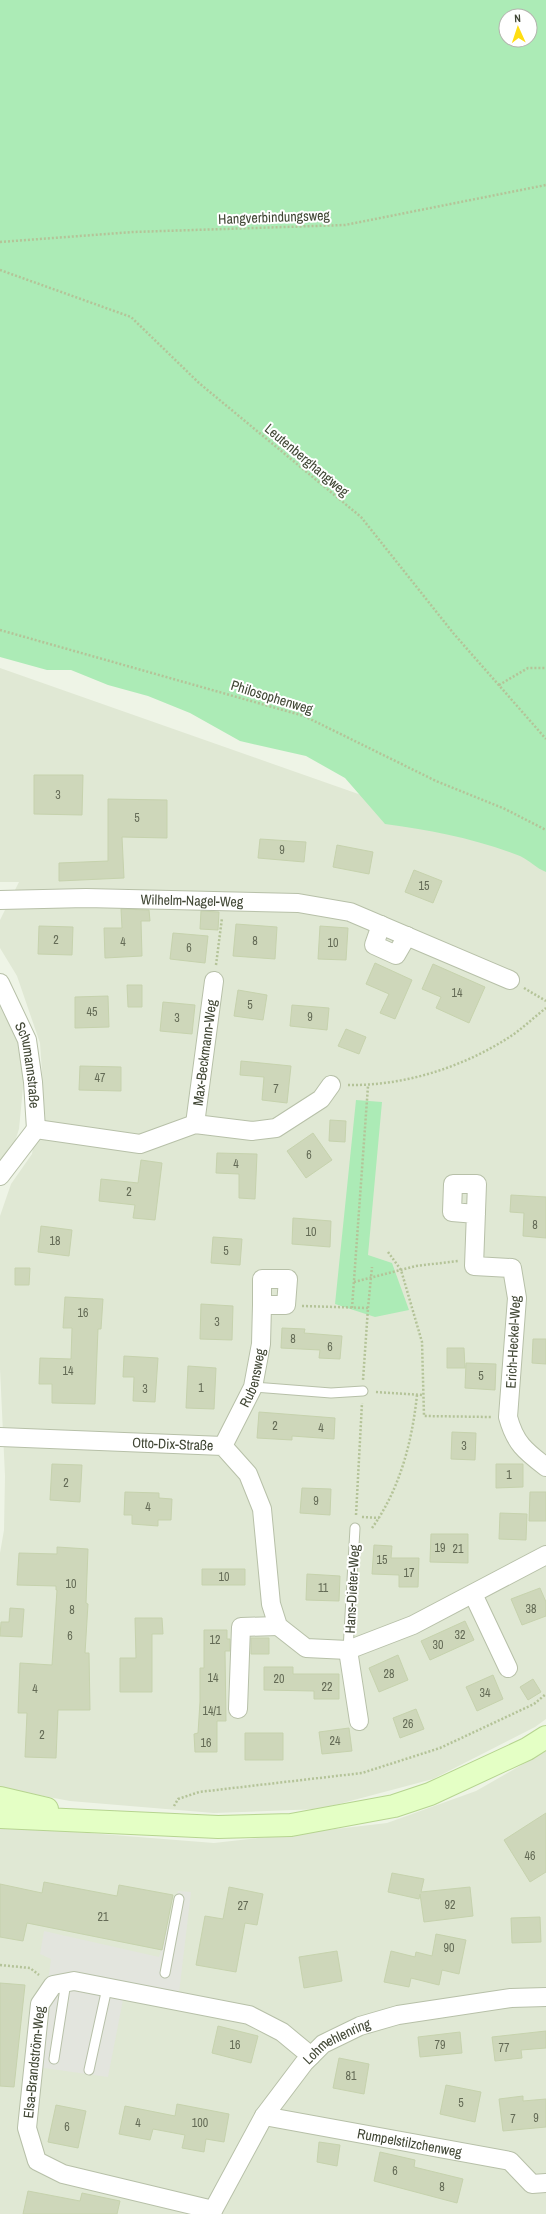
<svg xmlns="http://www.w3.org/2000/svg" width="546" height="2214" font-family="'Archivo Narrow',sans-serif">
	<style>
		.residential { fill: #e0e8d4 }
		.green { fill: #acebb6; fill-rule: evenodd }
		.parking { fill: #e3e5de }
		.building { fill: #ced7ba; stroke: #c6d2ad }
		.lines { fill: none; stroke-linecap: round; stroke-linejoin: round }
		.lane-casing { stroke: #b7c0a8; stroke-width: 11 }
		.street-casing { stroke: #b7c0a8; stroke-width: 20 }
		.secondary-casing { stroke: #b6d490; stroke-width: 24 }
		.path { stroke: #b4c398; stroke-width: 2.5; stroke-dasharray: 2 2; stroke-linecap: butt }
		.lane { stroke: #fff; stroke-width: 9 }
		.street { stroke: #fff; stroke-width: 18 }
		.secondary { stroke: #e4ffc5; stroke-width: 22 }
		.labels { text-anchor: middle; dominant-baseline: central; stroke-width: 4; stroke-linejoin: round; paint-order: stroke }
		.number-label { font-size: 12px; fill: #646b56 }
		.street-label { font-size: 14px; fill: #414735; stroke: #fff }
	</style>
	<rect width="100%" height="100%" fill="#eef4e6"/>
	<path class="residential" d="M0,668l546,192v859l-11,8 -102,52 -113,30 -106,4 -144,-12 -70,-13v-235l4,-23 1,-54 -5,-107v-153l11,-32 21,-30 11,-67 -3,-44 -23,-67 -17,-28v-28l19,-38h-19z
		M0,1004l20,40 4,33 -5,52 -9,28 -10,7z
		M546,1751v463h-546v-388l214,17 173,-20 89,-32z"/>
	<path class="green" d="M0,0h546v872c-10,-4 -17,-12 -26,-16 -44,-17 -89,-26 -135,-32l-40,-46 -39,-22 -66,-15 -50,-28 -42,-17 -40,-11 -37,-15h-24l-47,-13zM506,16h24v24h-24z
		M356,1100l26,2 -14,153 24,8 17,47 -34,7 -40,-13z"/>
	<path class="parking" d="M178,1891l13,1 -12,101 -53,-9 -18,93 -71,-10 14,-108 -11,-5 4,-23 115,26z"/>
	<path class="building" d="M34,775h49l-1,40 -48,-1z
		M108,799l59,1v38l-45,-1 2,41 -65,3v-18l49,-2z
		M260,839l46,3 -2,20 -46,-4z
		M337,845l36,7 -4,22 -36,-7z
		M414,870l28,11 -9,22 -28,-11z
		M121,909l28,1 1,11h-9l1,35 -37,2 -1,-30h18z
		M201,911l18,1 -1,18 -18,-1z
		M236,924l41,3 -2,32 -42,-3z
		M39,926l34,1 -1,28 -34,-1z
		M320,926l28,2 -2,32 -28,-1z
		M173,933l35,3 -3,27 -35,-4z
		M375,963l37,17 -17,39 -15,-6 9,-19 -23,-10z
		M433,964l52,23 -16,36 -33,-15 5,-11 -19,-8z
		M127,985h15v22h-14z
		M238,990l29,5 -4,25 -29,-4z
		M108,996l1,31 -34,1v-31z
		M163,1002l32,3 -3,29 -32,-3z
		M292,1005l37,3 -2,22 -37,-4z
		M346,1029l20,8 -7,17 -21,-8z
		M241,1061l50,5 -4,37 -25,-3 2,-23 -24,-2z
		M80,1066l41,1v24l-42,-1z
		M330,1120l16,1 -1,21 -16,-1z
		M313,1133l19,27 -26,18 -19,-27z
		M217,1153l40,1 -2,45 -16,-1v-24l-23,-1z
		M141,1160l21,3 -7,57 -22,-2 2,-13 -36,-4 2,-22 37,4z
		M511,1195l35,2v41l-23,-2 1,-23 -14,-1z
		M293,1218l38,3 -1,26 -38,-3z
		M41,1226l31,4 -3,26 -31,-4z
		M213,1237l29,2 -2,26 -29,-2z
		M15,1268h15l-1,17h-14z
		M65,1297l38,2 -2,30h-3l-3,75 -43,-1v-19h-13l1,-26 31,1 1,-31h-9z
		M201,1304l32,2 -1,34 -32,-1z
		M282,1328l23,1 -1,4 38,3 -2,23 -21,-1 1,-8 -39,-2z
		M533,1339h13v25l-14,-1z
		M447,1348h17l1,20h-18z
		M124,1356l34,2 -3,44 -22,-1 1,-24h-11z
		M466,1363l30,1 -1,26 -30,-2z
		M188,1366l28,2 -2,41 -28,-1z
		M259,1412l76,6 -1,21 -42,-3v4l-35,-2z
		M452,1432l24,1 -1,27 -24,-1z
		M52,1464l30,1 -2,37 -30,-2z
		M496,1464h27v23l-27,1z
		M302,1488l29,1 -1,26 -30,-2z
		M125,1492l34,1v5l13,1 -1,21h-13v6l-26,-2v-9h-8z
		M530,1492h16v29h-17z
		M500,1513l27,1 -1,26 -27,-1z
		M431,1534h37v29l-38,-1z
		M374,1545l18,1 -1,12h28l-1,29h-19v-12l-27,-1z
		M57,1547l31,2 -2,54 2,1 -3,49h4l1,57h-32l-2,48 -31,-1 2,-44h-9l2,-50 32,2 5,-75h-1v-4l-39,-1 2,-32 38,1z
		M202,1569h43v16h-43z
		M307,1574l33,2 -1,25 -33,-1z
		M540,1588l6,14v14l-24,9 -11,-26z
		M10,1608l14,1 -2,28 -22,-1 1,-14h8z
		M135,1618h27l1,16h-11v58h-32v-34h16z
		M465,1621l9,19 -44,20 -9,-19z
		M204,1630h23v9h3v12h-5l1,70h-9v31h-22l-1,-18 4,-1 2,-31v-34h4z
		M251,1638h18v16h-18z
		M398,1655l10,25 -29,12 -10,-24z
		M264,1667h29v7h46v25h-25v-8l-50,-1z
		M493,1675l10,24 -26,12 -11,-24z
		M533,1679l8,13 -13,8 -8,-13z
		M416,1709l8,20 -24,9 -7,-20z
		M349,1728l3,23 -30,3 -3,-22z
		M245,1733h38v27h-38z
		M546,1813v59l-16,10 -26,-42z
		M392,1873l32,6 -3,13 49,-5 3,29 -49,6 -4,-28 -1,5 -31,-7z
		M44,1882l73,14 2,-11 54,10 -11,55 -135,-27 -4,18 -23,-4v-53l42,9z
		M229,1887l34,7 -6,31 -12,-2 -9,49 -40,-7 9,-49 18,3z
		M540,1917l1,25 -29,1 -1,-25z
		M436,1934l30,6 -7,34 -17,-4 -3,15 -28,-7 -2,9 -25,-5 7,-31 24,6 1,-5 16,4z
		M337,1951l5,30 -38,7 -5,-31z
		M0,1983l25,2 -11,102 -14,-1z
		M218,2026l40,10 -7,27 -39,-10z
		M546,2031v17l-25,2 1,8 -27,3 -3,-24z
		M460,2032l2,21 -42,4 -2,-20z
		M339,2058l30,6 -5,30 -31,-6z
		M446,2085l35,7 -6,30 -35,-8z
		M523,2096v5l23,-2v28l-43,4 -4,-32z
		M177,2104l52,10 -5,28 -18,-3 -2,13 -22,-4 3,-13 -32,-6 -3,11 -31,-6 6,-28 50,10z
		M56,2105l30,6 -8,37 -30,-6z
		M319,2142l21,3 -3,21 -20,-4z
		M380,2152l35,8 -1,7 49,12 -6,24 -83,-22z
		M28,2191l52,10 2,-8 38,8 -3,13h-94z"/>
	<g class="lines">
		<g class="lane-casing">
			<path id="lane" d="M253,1387l78,6 32,-2
				M348,1650l7,-122
				M165,1973l14,-74
				M54,2059l12,-77
				M89,2070l18,-82"/>
		</g>
		<g class="street-casing">
			<g id="street">
				<path id="s1" d="M0,900l86,-2 212,5 52,9 160,68"/>
				<path d="M381,925l-7,20 22,10 11,-19"/>
				<path id="s2" d="M0,983l27,57 6,42 3,47"/>
				<path id="s3" d="M195,1124l19,-143"/>
				<path d="M36,1129l104,15 55,-20 57,7 24,-3 45,-29 10,-14"/>
				<path d="M0,1176l36,-47"/>
				<path d="M476,1214l-24,-2 1,-28h24l-3,82 38,2 5,30 -9,119c7,26 17,34 38,50"/>
				<path id="s4" d="M0,1437l223,9 25,28 14,35 9,95 7,22 28,22 42,2 65,-25 133,-70"/>
				<path id="s5" d="M223,1446l30,-59 8,-43 1,-39h24l2,-26h-26v26"/>
				<path d="M473,1594l35,74"/>
				<path d="M348,1650l11,71"/>
				<path d="M238,1709l3,-82 37,-1"/>
				<path id="s6" d="M264,2116l246,45 22,23 14,-1"/>
				<path id="s7" d="M213,2210l-150,-36 -26,-13 -10,-33 13,-124 13,-19 21,-4 175,34 33,17 29,24"/>
				<path id="s8" d="M211,2214l53,-98 40,-53 19,-19 37,-18 38,-11 113,-17 35,-1"/>
			</g>
		</g>
		<g class="secondary-casing">
			<path id="secondary" d="M0,1798l47,11
				M0,1817l218,10 73,-2 103,-19 36,-12 97,-45 19,-12"/>
		</g>
		<path class="path" d="M0,242l133,-10 212,-7 201,-40
			M0,270l131,47 68,66 162,134 93,117 92,105
			M0,630l304,86 132,65 69,28 41,21
			M499,685l29,-17h18
			M216,965l6,-47
			M524,988l22,13
			M348,1085c55,1 113,-17 160,-47 13,-8 25,-20 38,-30
			M388,1252l13,18 21,72 2,74 67,1
			M354,1282l62,-16 42,-5
			M302,1306l66,2 -5,72
			M352,1308l16,-222
			M368,1308l4,-41
			M376,1392l47,3
			M356,1515l6,-112
			M362,1517l17,1
			M372,1528c28,-39 40,-86 45,-133
			M174,1806l4,-7 21,-7 163,-19 78,-25 94,-44 12,-10
			M0,1965l30,3 9,7"/>
		<use href="#lane" class="lane"/>
		<use href="#street" class="street"/>
		<use href="#secondary" class="secondary"/>
	</g>
	<g class="labels">
		<g class="number-label">
			<text x="58" y="795">3</text>
			<text x="137" y="818">5</text>
			<text x="282" y="850">9</text>
			<text x="424" y="886">15</text>
			<text x="56" y="940">2</text>
			<text x="255" y="941">8</text>
			<text x="123" y="942">4</text>
			<text x="333" y="943">10</text>
			<text x="189" y="948">6</text>
			<text x="457" y="993">14</text>
			<text x="250" y="1005">5</text>
			<text x="92" y="1012">45</text>
			<text x="310" y="1017">9</text>
			<text x="177" y="1018">3</text>
			<text x="100" y="1078">47</text>
			<text x="276" y="1089">7</text>
			<text x="309" y="1155">6</text>
			<text x="236" y="1164">4</text>
			<text x="129" y="1192">2</text>
			<text x="535" y="1225">8</text>
			<text x="311" y="1232">10</text>
			<text x="55" y="1241">18</text>
			<text x="226" y="1251">5</text>
			<text x="83" y="1313">16</text>
			<text x="217" y="1322">3</text>
			<text x="293" y="1339">8</text>
			<text x="330" y="1347">6</text>
			<text x="68" y="1371">14</text>
			<text x="481" y="1376">5</text>
			<text x="201" y="1388">1</text>
			<text x="145" y="1389">3</text>
			<text x="275" y="1426">2</text>
			<text x="321" y="1428">4</text>
			<text x="464" y="1446">3</text>
			<text x="509" y="1475">1</text>
			<text x="66" y="1483">2</text>
			<text x="316" y="1501">9</text>
			<text x="148" y="1507">4</text>
			<text x="440" y="1548">19</text>
			<text x="458" y="1549">21</text>
			<text x="382" y="1560">15</text>
			<text x="409" y="1573">17</text>
			<text x="224" y="1577">10</text>
			<text x="71" y="1584">10</text>
			<text x="323" y="1588">11</text>
			<text x="531" y="1609">38</text>
			<text x="72" y="1610">8</text>
			<text x="460" y="1635">32</text>
			<text x="70" y="1636">6</text>
			<text x="215" y="1640">12</text>
			<text x="438" y="1645">30</text>
			<text x="389" y="1674">28</text>
			<text x="213" y="1678">14</text>
			<text x="279" y="1679">20</text>
			<text x="327" y="1687">22</text>
			<text x="35" y="1689">4</text>
			<text x="485" y="1693">34</text>
			<text x="212" y="1711">14/1</text>
			<text x="408" y="1724">26</text>
			<text x="42" y="1735">2</text>
			<text x="335" y="1741">24</text>
			<text x="206" y="1743">16</text>
			<text x="530" y="1856">46</text>
			<text x="450" y="1905">92</text>
			<text x="243" y="1906">27</text>
			<text x="103" y="1917">21</text>
			<text x="449" y="1948">90</text>
			<text x="235" y="2045">16</text>
			<text x="440" y="2045">79</text>
			<text x="504" y="2048">77</text>
			<text x="351" y="2076">81</text>
			<text x="461" y="2103">5</text>
			<text x="536" y="2118">9</text>
			<text x="513" y="2119">7</text>
			<text x="138" y="2123">4</text>
			<text x="200" y="2123">100</text>
			<text x="67" y="2127">6</text>
			<text x="395" y="2171">6</text>
			<text x="442" y="2187">8</text>
		</g>
		<g class="street-label">
			<text transform="translate(274 217) rotate(-2)">Hangverbindungsweg</text>
			<text transform="translate(307 460) rotate(40)">Leutenberghangweg</text>
			<text transform="translate(272 697) rotate(17)">Philosophenweg</text>
			<text stroke="none"><textPath href="#s1" startOffset="192">Wilhelm-Nagel-Weg</textPath></text>
			<text stroke="none"><textPath href="#s3" startOffset="72">Max-Beckmann-Weg</textPath></text>
			<text stroke="none"><textPath href="#s2" startOffset="88">Schumannstraße</textPath></text>
			<text transform="translate(513 1342) rotate(-87)">Erich-Heckel-Weg</text>
			<text stroke="none"><textPath href="#s5" startOffset="75">Rubensweg</textPath></text>
			<text stroke="none"><textPath href="#s4" startOffset="173">Otto-Dix-Straße</textPath></text>
			<text transform="translate(352 1589) rotate(-87)">Hans-Dieter-Weg</text>
			<text stroke="none"><textPath href="#s8" startOffset="218">Lohmehlenring</textPath></text>
			<text stroke="none"><textPath href="#s7" startOffset="284">Elsa-Brandström-Weg</textPath></text>
			<text stroke="none"><textPath href="#s6" startOffset="148">Rumpelstilzchenweg</textPath></text>
		</g>
	</g>
	<g transform="translate(518 28) rotate(357)"><circle r="19" fill="#ffffff" stroke="#b3b5ae"/>
	<path d="M0-3L7 15L0 10L-7 15Z" fill="#ffde12"/>
	<text y="-6" font-size="11" font-weight="bold" text-anchor="middle" fill="#414735">N</text>
	</g>
</svg>
